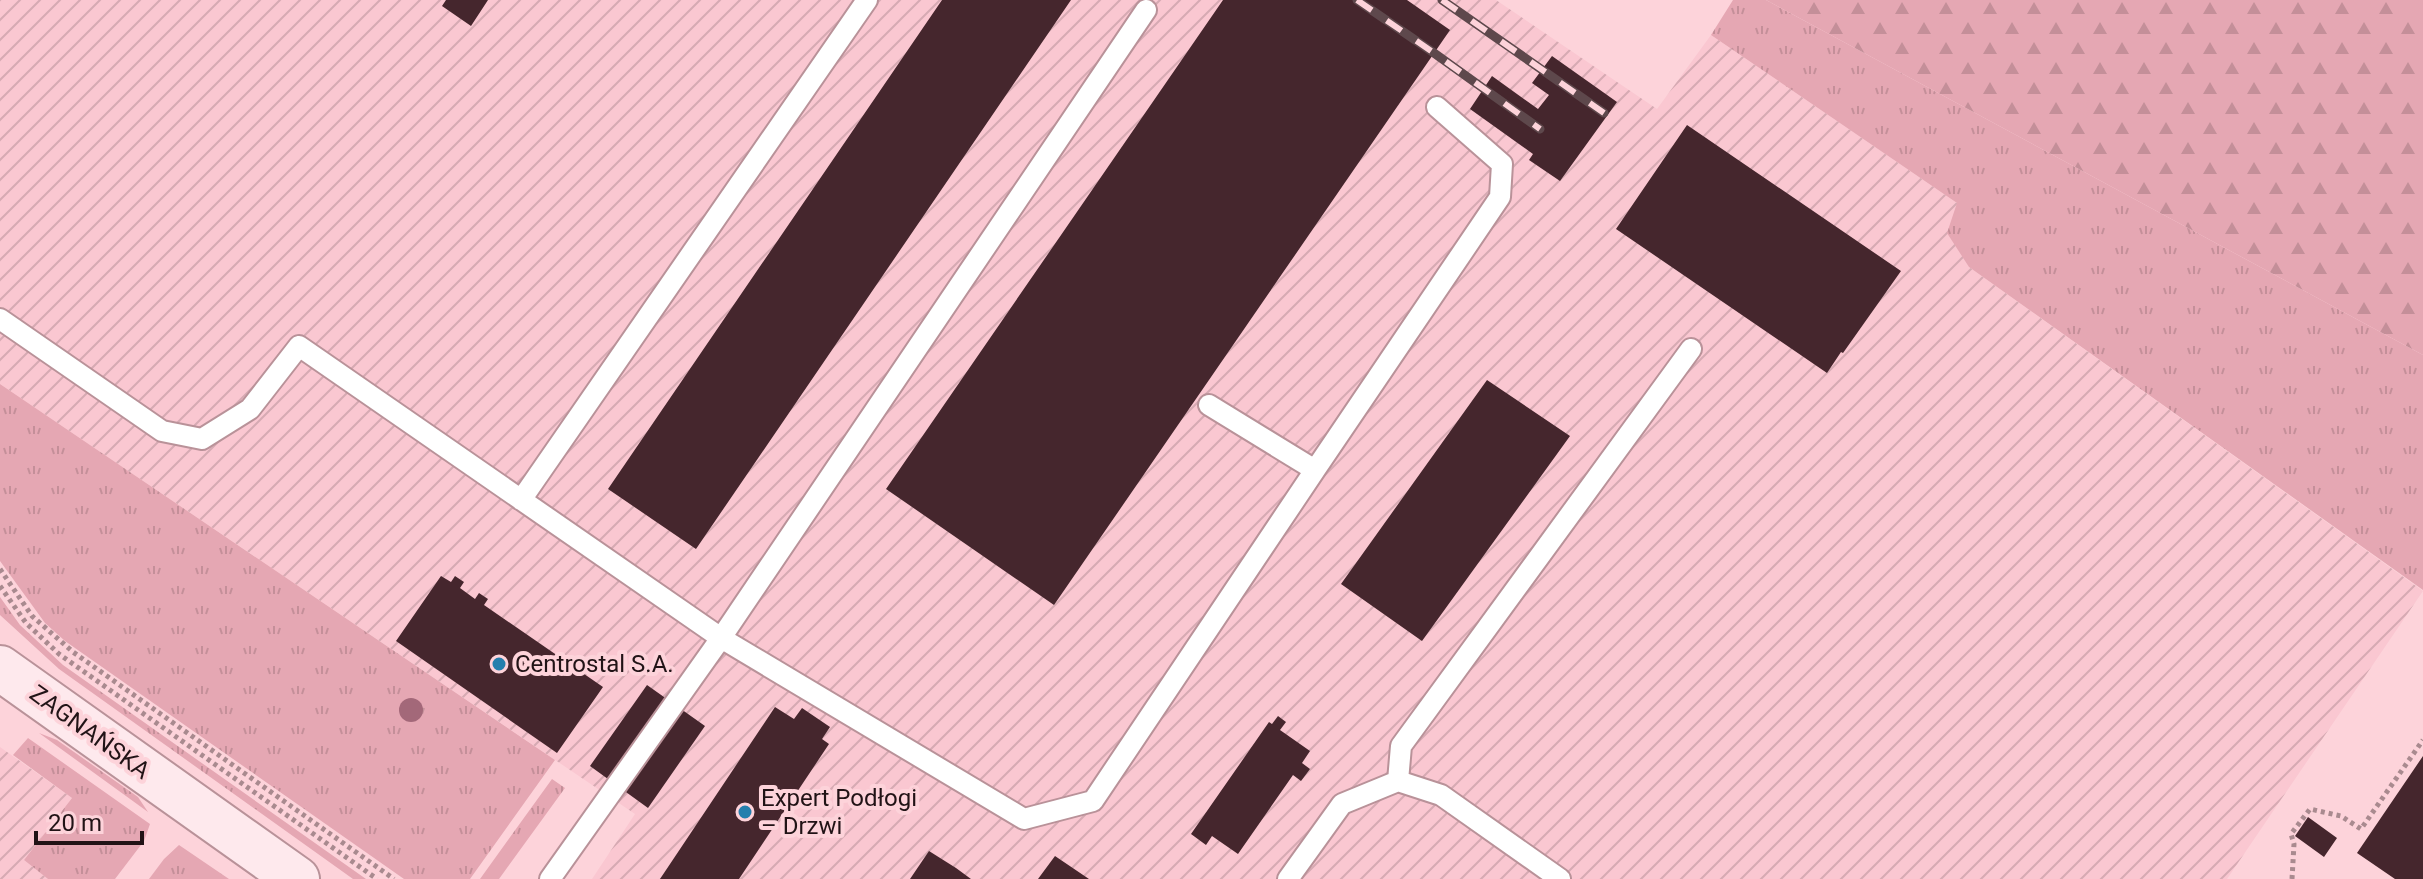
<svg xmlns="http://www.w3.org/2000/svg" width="2423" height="879" font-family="Roboto,sans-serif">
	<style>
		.industrial { fill: url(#industrial-furrows) }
		.grass { fill: url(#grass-tufts) }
		.forest { fill: url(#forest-firs) }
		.building { fill: #45262d }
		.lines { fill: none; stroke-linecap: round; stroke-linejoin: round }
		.lane-casing { stroke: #b99299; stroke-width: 24 }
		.secondary-casing { stroke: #b99299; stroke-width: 48 }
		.path { stroke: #a98a8f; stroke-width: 5; stroke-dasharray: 4 4; stroke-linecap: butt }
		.lane { stroke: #fff; stroke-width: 20 }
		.secondary { stroke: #fee9ed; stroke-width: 44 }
		.rail-casing { stroke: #5e484c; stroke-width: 9 }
		.rail { stroke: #fdd3da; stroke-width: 6; stroke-dasharray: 18; stroke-linecap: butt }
		.tree { fill: #a36879 }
		.poi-dot { fill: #247fad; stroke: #fdd3da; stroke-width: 3 }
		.labels { text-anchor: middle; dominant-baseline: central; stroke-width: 8; stroke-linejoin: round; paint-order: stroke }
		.poi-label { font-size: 24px; fill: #211316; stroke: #fdd3da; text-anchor: start }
		.street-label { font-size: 24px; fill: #211316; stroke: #fdd3da }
	</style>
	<defs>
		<pattern id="industrial-furrows" width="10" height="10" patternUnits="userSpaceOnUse" patternTransform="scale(2)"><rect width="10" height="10" fill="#fac7d1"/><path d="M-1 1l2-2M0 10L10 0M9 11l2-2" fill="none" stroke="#d6aab3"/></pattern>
		<pattern id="grass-tufts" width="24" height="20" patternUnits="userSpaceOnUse" patternTransform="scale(2)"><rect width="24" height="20" fill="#e5a7b3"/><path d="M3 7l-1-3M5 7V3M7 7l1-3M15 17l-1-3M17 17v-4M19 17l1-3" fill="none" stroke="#c48f99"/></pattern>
		<pattern id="forest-firs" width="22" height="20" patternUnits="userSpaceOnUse" patternTransform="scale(2)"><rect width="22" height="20" fill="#e5a7b3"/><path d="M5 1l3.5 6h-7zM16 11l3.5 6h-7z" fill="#c48f99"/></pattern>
	</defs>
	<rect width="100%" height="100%" fill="#fdd3da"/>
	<path class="industrial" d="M0,0h1496l161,109 54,-74 246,168 12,64 454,324 -196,288h-1635l43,-65 -635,-430z
		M0,747l72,51 -48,62 24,19h-48z"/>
	<path class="grass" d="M1733,0h33l657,355v235l-454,-323 -22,-34 10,-30 -246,-168z
		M0,384l555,376 -85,119h-66l-339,-238 -20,-18 -45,-62z
		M0,597l20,28 43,40 303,214h-13l-294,-210 -59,-54z
		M39,733l18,7 81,57 10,15z
		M28,738l122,86 -6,17 -29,38h-67l-24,-19 48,-62 -59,-43z
		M552,779l13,9 -66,91h-19z
		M179,845l50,34h-80l15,-20z"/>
	<path class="forest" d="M1766,0h657v355z"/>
	<path class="building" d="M446,0h42l-17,26 -29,-20z
		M942,0h129l-375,549 -88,-60z
		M1223,0h184l43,30 -396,575 -168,-116z
		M1552,56l65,46 -57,79 -31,-21 4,-6 -63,-45 22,-33 46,33 11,-14 -17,-12z
		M1687,125l214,146 -58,82 -2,-1 -14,21 -211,-144z
		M1487,380l83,56 -148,205 -81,-57z
		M441,576l10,6 4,-6 9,6 -4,6 15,11 4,-6 9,6 -4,6 119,82 -46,66 -161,-112z
		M647,685l58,41 -57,82 -58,-42z
		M775,707l19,12 8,-11 28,19 -8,12 7,5 -90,135h-79z
		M1278,716l8,6 -6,8 30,21 -8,12 8,6 -9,12 -8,-6 -55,79 -26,-18 -6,9 -15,-11 78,-112 3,2z
		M2423,756v123h-28l-38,-26z
		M2308,817l29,21 -13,19 -29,-21z
		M929,851l27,17 15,11h-61z
		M1055,856l34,23h-51z"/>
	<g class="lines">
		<g class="lane-casing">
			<path id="lane" d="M0,319l162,112 40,8 48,-30 49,-63 422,292 425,-628
				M1315,470l185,-273 2,-33 -65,-57
				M521,500l346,-500
				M1398,781l3,-35 290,-397
				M550,879l171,-241 303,181 69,-18 222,-331 -106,-65
				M1288,879l54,-75 56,-23 43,14 119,84"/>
		</g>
		<g class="secondary-casing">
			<path id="secondary" d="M0,668l297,211"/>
		</g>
		<path class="path" d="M0,569l32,47 41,36 321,227
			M0,586l26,37 33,31 318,225
			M2292,879l2,-35 -3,-10 19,-25 31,7 20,13 62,-89"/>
		<use href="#lane" class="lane"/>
		<use href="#secondary" class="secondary"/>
		<g class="rail-casing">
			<path id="rail" d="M1357,0l77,53 106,76
				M1442,0l162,113"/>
		</g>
		<use href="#rail" class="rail"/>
	</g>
	<circle class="tree" cx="411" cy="710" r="12"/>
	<g class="poi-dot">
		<circle cx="499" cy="664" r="8"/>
		<circle cx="745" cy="812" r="8"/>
	</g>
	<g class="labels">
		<g class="poi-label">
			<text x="515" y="664">Centrostal S.A.</text>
			<text x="761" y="798">Expert Podłogi<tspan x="761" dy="28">– Drzwi</tspan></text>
		</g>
		<g class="street-label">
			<text transform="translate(90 732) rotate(36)">ZAGNAŃSKA</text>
		</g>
	</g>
	<path d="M36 831v12h106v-12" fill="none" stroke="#211316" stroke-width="4"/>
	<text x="48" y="831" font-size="24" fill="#211316" stroke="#fdd3da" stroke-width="6" paint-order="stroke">20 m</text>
</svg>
